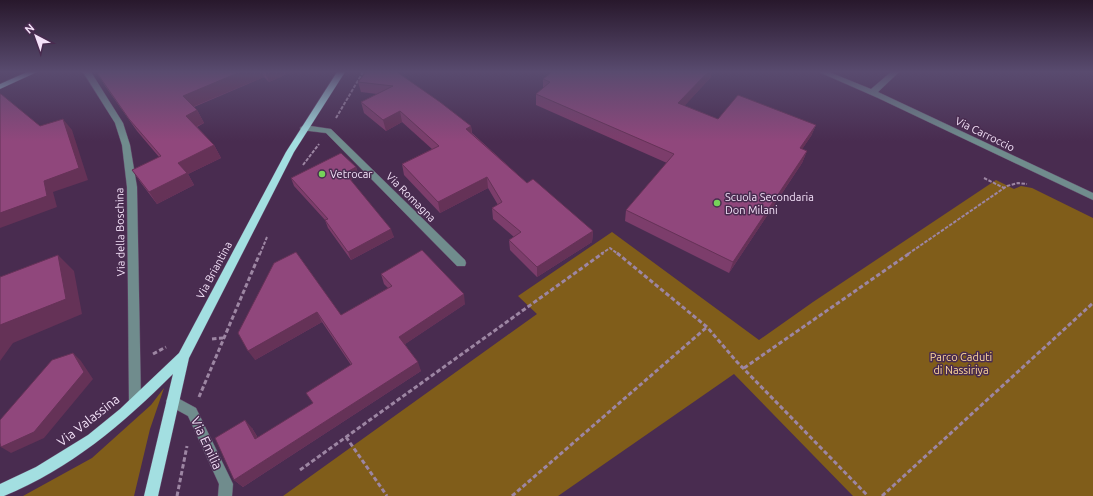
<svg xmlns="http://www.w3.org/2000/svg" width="1093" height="496" font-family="Ubuntu,sans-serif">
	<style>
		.green { fill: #805d1a }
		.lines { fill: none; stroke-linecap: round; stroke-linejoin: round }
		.minor-casing { stroke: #64496b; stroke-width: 1 }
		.major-casing { stroke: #64496b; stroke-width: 1 }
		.path-far1 { stroke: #9d86a3; stroke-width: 2; stroke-dasharray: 3.5 1.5; stroke-linecap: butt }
		.path { stroke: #9d86a3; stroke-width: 3; stroke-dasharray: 4.5 2.5; stroke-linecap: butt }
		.minor { fill: #708c8d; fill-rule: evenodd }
		.major { fill: #a3dfe1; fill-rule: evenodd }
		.wall { fill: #7c3d6b }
		.shaded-wall { fill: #653257 }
		.building { fill: #90477c; stroke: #653257 }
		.poi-dot { fill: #76d25a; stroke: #492c50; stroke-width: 1.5 }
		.labels { text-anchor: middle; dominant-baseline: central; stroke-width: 3; stroke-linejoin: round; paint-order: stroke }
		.street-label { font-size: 11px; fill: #f4e2f9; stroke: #492c50 }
		.poi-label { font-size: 11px; fill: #f4e2f9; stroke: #492c50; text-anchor: start }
		.park-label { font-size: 11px; fill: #ffd89a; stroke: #492c50 }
		.near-street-label { font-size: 13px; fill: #f4e2f9; stroke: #492c50 }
	</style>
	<rect width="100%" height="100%" fill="#492c50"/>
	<path class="green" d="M996,180l18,9 7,-3 11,2 61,30v278h-240l-119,-122 -176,122h-275l254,-182 -19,-18 94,-64 147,108 54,-38z
		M164,388l-14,41 -16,67h-111l69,-38 59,-53z"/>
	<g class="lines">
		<g class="minor-casing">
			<path id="minor" d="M83,72h8l32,51 7,22 7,42 4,215 -2,4 -4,2 -4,-2 -2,-4 -2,-215 -5,-42 -7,-22z
				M819,72h10l42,17 20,-17h8l-21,20 215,101v7l-215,-102z
				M304,125l27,4 134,131 1,3 -1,3h-8l-131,-133 -25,-3 -1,-2z
				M172,395l24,13 37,76 -1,12h-14l1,-12 -31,-68 -20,-11 -2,-4 2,-4z"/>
		</g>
		<g class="major-casing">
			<path id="major" d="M27,72h10l-37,17v-5z
				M337,72h8l-51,80 -105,206 -31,138h-14l29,-122c-50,50 -103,95 -169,122h-4v-12l36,-17 52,-32 32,-26 59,-56 107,-201z"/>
		</g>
		<path class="path-far1" d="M336,118l27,-46
			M303,165l16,-21
			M984,178l20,10
			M260,254l7,-17
			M601,254l9,-6 8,6
			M908,254l99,-68 11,-3 9,1"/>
		<path class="path" d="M617,253l90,74 30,35 131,134
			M212,339l11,-1
			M153,354l13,-7
			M744,368l166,-115
			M199,397l61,-144
			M346,437l41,59
			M300,470l303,-217
			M177,496l10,-50
			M512,496l195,-169
			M882,496l211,-193"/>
		<use href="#minor" class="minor"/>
		<use href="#major" class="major"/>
	</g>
	<path class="wall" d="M100,72h191l-22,10 -5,-5 -70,30 3,3 7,13 -7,4 17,18 7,13 -33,16 6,11 -37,19 -16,-21 -9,-13 27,-13 -22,-26 -32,-45 -8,-13z
		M366,72l105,54 1,7 55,50 66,48 -1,11 -55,35 -27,-27 -1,-10 5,-3 -21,-18 -1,-11 6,-3 -10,-17 -48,25 -36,-38 -2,-11 30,-15 -30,-27 -16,9 -22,-18 -3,-11 16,-8 -16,-2 -3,-10z
		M711,77l-27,29 34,13 98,6 -5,11 -9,13 5,2 -5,12 -73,110 -104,-52 1,-11 41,-47 -131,-58v-11l7,-6v-9z
		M356,167l3,9 -9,4 44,57 -43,23 -23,-32 -3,-8 -31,-34 -3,-8z
		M274,263l67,52 47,-27 -4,-4 -3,-10 84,30 -60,40 16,27 -178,116 -9,-7 18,-52 6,10 55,-35 38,-38 -29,-43 -67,38z"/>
	<path class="shaded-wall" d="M240,72h22l2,5 -74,31 -7,-12z
		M265,72h26l-22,10z
		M708,72h4l-1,5 -35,38 2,-12z
		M197,110l7,13 -11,5 -7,-12z
		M400,111l2,11 -16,9 -3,-11z
		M63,119l9,11 16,50 -35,12 4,15 -57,21v-15l44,-32z
		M816,125l-5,11 -16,24 5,-12z
		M471,126l1,11 -6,-8z
		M214,145l7,13 -33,16 6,11 -37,19 -8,-12 29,-29z
		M807,151l-5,12 -73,110 4,-11z
		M356,167l3,9 -11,5 -3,-8z
		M487,177l1,11 -48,25 -2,-11z
		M391,229l3,8 -43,23 -3,-8z
		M593,231l-1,11 -55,35v-10z
		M58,255l16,16 8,43 -69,29 -13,18v-36z
		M464,294l1,10 -63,42 -3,-9z
		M317,312l5,10 -67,38 -7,-9z
		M73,353l8,8 12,18 -49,59 -33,15 -10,-6z
		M418,362l3,9 -178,116 -9,-7z
		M245,420l7,8 11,19 -8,-8z"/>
	<path class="building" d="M100,72h140l-57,24 14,14 -11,6 28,29 -36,18 9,10 -38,19 -17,-22 29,-14 -32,-37 -32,-46z
		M366,72h31l43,30 31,24 -5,3 61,54 6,-4 60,52 -56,36 -28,-27 12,-8 -29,-24 10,-6 -15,-25 -49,25 -36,-38 37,-18 -39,-35 -17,9 -22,-18 32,-16 -35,-4z
		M552,72h156l-30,31 40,16 20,-24 78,30 -16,23 7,3 -74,111 -107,-52 48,-56 -138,-60 14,-12 -7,-3z
		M0,94h1l39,32 23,-7 16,49 -35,13 3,15 -47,17z
		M341,153l15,14 -11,6 46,56 -43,23 -23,-32 3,-1 -37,-41z
		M422,250l42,44 -65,43 19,25 -184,118 -19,-42 30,-18 10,19 58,-36 -7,-10 46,-29 -35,-52 -69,39 -10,-18 36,-70 22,-11 45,63 51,-29 -11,-12z
		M58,255l8,44 -66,26v-48z
		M73,353l11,19 -50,60 -33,15 -1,-4v-23l52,-60z"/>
	<linearGradient id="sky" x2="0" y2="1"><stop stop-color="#28182c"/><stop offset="0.51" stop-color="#594b6f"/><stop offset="1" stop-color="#594b6f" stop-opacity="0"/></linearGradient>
	<rect width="1093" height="141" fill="url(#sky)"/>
	<g class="poi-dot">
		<circle cx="322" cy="174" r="4"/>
		<circle cx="717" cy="203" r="4"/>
	</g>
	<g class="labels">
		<g class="street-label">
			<text transform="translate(985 134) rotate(26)">Via Carroccio</text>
			<text transform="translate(411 197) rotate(45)">Via Romagna</text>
			<text transform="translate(120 232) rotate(-91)">Via della Boschina</text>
			<text transform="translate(214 270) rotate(-62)">Via Briantina</text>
		</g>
		<g class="poi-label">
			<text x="330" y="174">Vetrocar</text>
			<text x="725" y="197">Scuola Secondaria<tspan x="725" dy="13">Don Milani</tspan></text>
		</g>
		<g class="park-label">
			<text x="961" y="357">Parco Caduti<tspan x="961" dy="13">di Nassiriya</tspan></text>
		</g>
		<g class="near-street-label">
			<text transform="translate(88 420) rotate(-38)">Via Valassina</text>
			<text transform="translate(207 443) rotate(65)">Via Emilia</text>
		</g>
	</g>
	<g transform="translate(36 36) rotate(319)" stroke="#492c50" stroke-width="3" paint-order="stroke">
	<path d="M0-3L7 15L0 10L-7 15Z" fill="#f4e2f9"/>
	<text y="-6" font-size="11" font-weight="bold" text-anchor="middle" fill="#f4e2f9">N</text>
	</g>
</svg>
